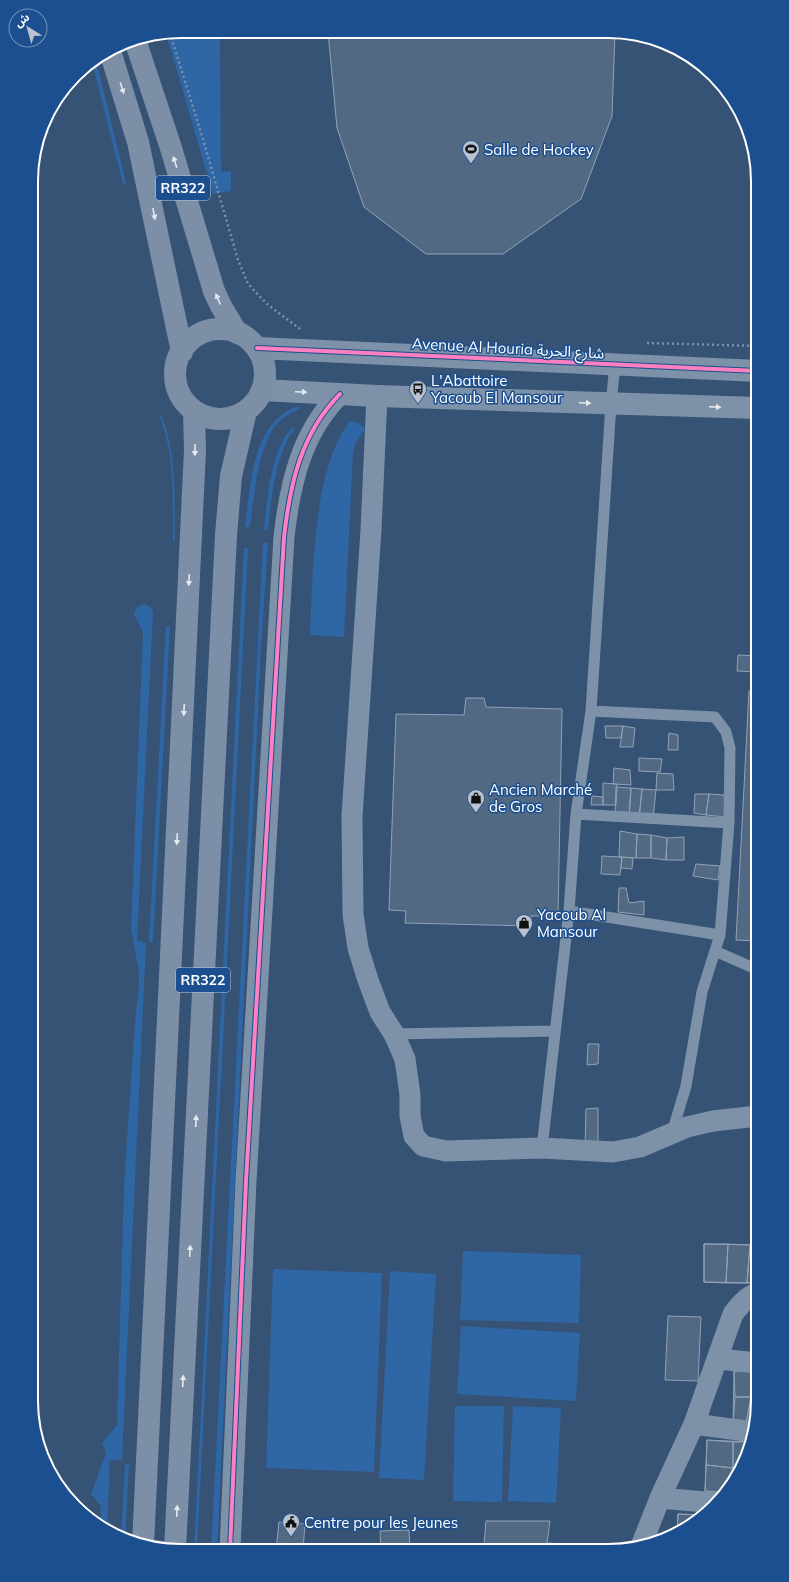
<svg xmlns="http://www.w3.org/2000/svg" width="789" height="1582" font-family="Mulish,'Noto Sans Arabic',sans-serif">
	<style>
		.green { fill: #2f66a5 }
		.building { fill: #526984; stroke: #92a2b6 }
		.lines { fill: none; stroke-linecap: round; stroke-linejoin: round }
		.path { stroke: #7d92a8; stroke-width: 2.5; stroke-dasharray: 2 3; stroke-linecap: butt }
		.service { stroke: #7d92a8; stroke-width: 11 }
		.minor { stroke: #7d92a8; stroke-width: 21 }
		.tertiary { stroke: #7d92a8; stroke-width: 22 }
		.primary { stroke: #7d8ea7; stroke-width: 22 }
		.cycleway-casing { stroke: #1b4f8f; stroke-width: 6 }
		.cycleway { stroke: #ff80c0; stroke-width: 4 }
		.oneway { fill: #e5e8ed }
		.oneway2 { fill: #e5e9ee }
		.labels { text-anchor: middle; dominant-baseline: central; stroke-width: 3; stroke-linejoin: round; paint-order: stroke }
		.shield { fill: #1b4f8f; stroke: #bbcadd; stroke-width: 1 }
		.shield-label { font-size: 14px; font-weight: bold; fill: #fff }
		.poi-label { font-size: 15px; fill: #fff; stroke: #1b4f8f; text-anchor: start }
		.street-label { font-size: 15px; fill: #fff; stroke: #1b4f8f }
		.rim { fill: none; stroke: #fff; stroke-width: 2 }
	</style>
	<rect width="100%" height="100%" fill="#365274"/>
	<path class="green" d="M181 31H220L221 172 231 171V191L213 194 167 37V34Z
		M96 60 126 183 123 184 92 62Z
		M298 406 299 409C290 413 282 418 276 425 257 450 254 497 250 527H245C251 485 251 423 298 406Z
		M161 415C178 454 174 499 175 540H173C172 500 176 454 159 416Z
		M350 421 359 423 365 429 355 444 353 454 344 637 310 635C313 575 312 470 350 421Z
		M293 427 295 429C276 450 271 502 268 530H264C267 501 271 447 293 427Z
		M263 543H268L261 647 217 1550H211Z
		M244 548H248L197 1550H194Z
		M145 604 150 607 153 612 137 941 146 943 122 1460H110L107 1529 100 1525 101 1506 91 1494 106 1453 102 1443 117 1425 124 1185 135 1021 139 988V972L131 929 143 632 134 614C136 608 139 605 145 604Z
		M166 626H170L153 942H149Z
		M463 1251 581 1255 579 1323 460 1320Z
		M273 1269 382 1273 374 1472 266 1468Z
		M390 1271 436 1274 424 1480 379 1478Z
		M461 1326 580 1333 576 1401 457 1394Z
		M455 1406H504L502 1502 453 1501Z
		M513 1406 561 1408 556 1503 508 1501Z
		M125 1464H129L125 1540 121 1538Z"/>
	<path class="building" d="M328 32 615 34 612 116 581 199 503 254H426L364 207 337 128Z
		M738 655 758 656V672L737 671Z
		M749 691H758V941L736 940Z
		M466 698H484L486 707 562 709 558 916H531V926L405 923 406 911 389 910 396 714 464 715Z
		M605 726H623L621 738H606Z
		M623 726 635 728 633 747H620Z
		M669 733 678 735V750H668Z
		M639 758 662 759 660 772 639 771Z
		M614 768 630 770 631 785 613 784Z
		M657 773 673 774 674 790H656Z
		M603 783 617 784 616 805H603Z
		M616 787 631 788 629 817 615 816Z
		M631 788 642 789 639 818 629 817Z
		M642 789 656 790 653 819 639 818Z
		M695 794H709L706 815 694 813Z
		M709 794 724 795 726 817 706 815Z
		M592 796 603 797V805H591Z
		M620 831 637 834 636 858 619 857Z
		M637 834 651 835V858H636Z
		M651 835 667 838 666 860 651 858Z
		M684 837V860H666L667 838Z
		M602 856 622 857 620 875 601 874Z
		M622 857 633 858 632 869 621 868Z
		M696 864 720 866 718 880 693 876Z
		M619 888H626L629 903 644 901V915L618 912Z
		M588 1044H599L598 1064 587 1065Z
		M598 1108V1151L585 1148 586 1109Z
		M704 1244 758 1245V1283L704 1282Z
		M704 1244H728L726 1283 704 1282Z
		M728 1244 750 1245 747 1283H726Z
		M750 1245H758V1283H747Z
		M668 1316 701 1317 698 1381 665 1380Z
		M734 1371 758 1372V1411L755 1424 733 1425Z
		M734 1371H751V1397H735Z
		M751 1371 758 1372V1397H751Z
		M735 1397H751L746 1424 733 1425Z
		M751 1397H758V1411L755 1424H746Z
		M707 1440 750 1442 747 1458 727 1493 705 1491Z
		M707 1440 733 1442V1468L706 1465Z
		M733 1442H750L747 1458 741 1468H733Z
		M706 1465 733 1468 732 1483 727 1493 705 1491Z
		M733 1468H741L732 1483Z
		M678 1514 703 1515 692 1526 677 1533Z
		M678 1514 703 1515 692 1526 677 1533Z
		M486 1521H550L547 1543 563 1544V1551H528V1548L484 1544Z
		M279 1522 305 1524 303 1550H276Z
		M409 1530 410 1550H381L380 1531Z"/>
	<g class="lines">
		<path class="path" d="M170 33 202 136 238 260 248 284 267 304 300 329
			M647 343 758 346"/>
		<path class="service" d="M591 711 715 717 726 732 730 748 729 823 720 935 702 992 686 1086 672 1133
			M576 814 729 823
			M569 911 720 935
			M715 951 758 970
			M394 1034 555 1031
			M542 1148 569 911 576 814 591 711 611 404 615 365"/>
		<path class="minor" d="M377 396 371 530 352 816 353 914 358 948 368 980 380 1012 394 1034 405 1059 410 1095V1116L414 1136 423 1146 446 1151 542 1148 613 1152 640 1147 687 1127 713 1121 758 1116
			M718 1359 758 1363
			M694 1424 753 1432
			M660 1498 716 1503
			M641 1546 660 1498 694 1424 733 1314C740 1305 747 1296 758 1293
			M230 1550 246 1181 284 537C290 484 301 433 340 394"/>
		<path class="tertiary" d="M257 348 758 371
			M262 390 377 396 758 408"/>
		<path class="primary" d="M135 40 170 145 214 291 221 306 237 333
			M110 51 138 142 182 352
			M175 374a45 45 0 1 1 90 0a45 45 0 1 1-90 0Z
			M143 1545 195 450 194 411
			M175 1550 226 535 231 476 246 411"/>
		<g class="cycleway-casing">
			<path id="cycleway" d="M257 348 758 371
				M230 1550 246 1181 284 537C290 484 301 433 340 394"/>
		</g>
		<use href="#cycleway" class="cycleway"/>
	</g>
	<defs><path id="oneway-solid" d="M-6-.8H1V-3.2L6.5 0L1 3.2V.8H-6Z"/></defs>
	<g class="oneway">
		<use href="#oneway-solid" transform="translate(122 88) rotate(72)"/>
		<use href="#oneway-solid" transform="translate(175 162) rotate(-107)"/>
		<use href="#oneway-solid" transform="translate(154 214) rotate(79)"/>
		<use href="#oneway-solid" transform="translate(218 299) rotate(-113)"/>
		<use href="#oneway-solid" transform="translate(195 450) rotate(91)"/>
		<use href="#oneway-solid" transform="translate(189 580) rotate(93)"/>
		<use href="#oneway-solid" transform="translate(184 710) rotate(93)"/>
		<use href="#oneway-solid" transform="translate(177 839) rotate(93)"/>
		<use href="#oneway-solid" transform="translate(196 1121) rotate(-87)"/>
		<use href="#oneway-solid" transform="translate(190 1251) rotate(-87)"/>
		<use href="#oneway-solid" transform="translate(183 1381) rotate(-87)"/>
		<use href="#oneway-solid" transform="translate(177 1511) rotate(-87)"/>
	</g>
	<g class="oneway2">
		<use href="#oneway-solid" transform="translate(301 392) rotate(3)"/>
		<use href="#oneway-solid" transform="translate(585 403) rotate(2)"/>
		<use href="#oneway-solid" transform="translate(715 407) rotate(2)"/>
	</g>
	<defs>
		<g id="stadium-pin" transform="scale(0.9)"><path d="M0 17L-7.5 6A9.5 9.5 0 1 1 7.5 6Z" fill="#b9c2ce" stroke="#1b4f8f"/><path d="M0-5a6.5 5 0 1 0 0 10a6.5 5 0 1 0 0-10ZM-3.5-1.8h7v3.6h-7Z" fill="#111"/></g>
		<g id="bus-pin" transform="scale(0.9)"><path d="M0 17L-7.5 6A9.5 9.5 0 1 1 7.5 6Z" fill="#b9c2ce" stroke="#1b4f8f"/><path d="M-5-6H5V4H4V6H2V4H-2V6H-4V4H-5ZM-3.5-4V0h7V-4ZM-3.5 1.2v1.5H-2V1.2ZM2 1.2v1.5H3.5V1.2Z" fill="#111"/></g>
		<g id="shop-pin" transform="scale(0.9)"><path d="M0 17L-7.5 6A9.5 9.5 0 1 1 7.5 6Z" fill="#b9c2ce" stroke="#1b4f8f"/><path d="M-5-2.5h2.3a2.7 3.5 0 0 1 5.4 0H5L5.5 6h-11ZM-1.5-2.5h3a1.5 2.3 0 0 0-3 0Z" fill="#111"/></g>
		<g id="civic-pin" transform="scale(0.9)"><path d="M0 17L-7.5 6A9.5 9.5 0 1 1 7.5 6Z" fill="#b9c2ce" stroke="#1b4f8f"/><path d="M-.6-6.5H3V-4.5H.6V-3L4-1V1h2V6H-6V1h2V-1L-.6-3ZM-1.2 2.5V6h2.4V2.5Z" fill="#111"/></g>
	</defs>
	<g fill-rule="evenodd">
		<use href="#stadium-pin" x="471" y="149"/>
		<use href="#bus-pin" x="418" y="389"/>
		<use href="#shop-pin" x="476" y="798"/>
		<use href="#shop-pin" x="524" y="923"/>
		<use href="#civic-pin" x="291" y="1522"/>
	</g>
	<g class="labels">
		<g class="shield">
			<rect x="156" y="176" width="54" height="24" rx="3"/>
			<rect x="176" y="968" width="54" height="24" rx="3"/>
		</g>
		<g class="shield-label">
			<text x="183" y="188">RR322</text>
			<text x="203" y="980">RR322</text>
		</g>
		<g class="poi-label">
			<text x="484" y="149">Salle de Hockey</text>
			<text x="431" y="380">L'Abattoire<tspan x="431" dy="17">Yacoub El Mansour</tspan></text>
			<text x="489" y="789">Ancien Marché<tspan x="489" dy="17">de Gros</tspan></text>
			<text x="537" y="914">Yacoub Al<tspan x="537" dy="17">Mansour</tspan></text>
			<text x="304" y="1522">Centre pour les Jeunes</text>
		</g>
		<g class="street-label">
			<text transform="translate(508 348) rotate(3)">Avenue Al Houria شارع الحرية</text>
		</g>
	</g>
	<path d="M0 0H789V1582H0ZM181 38H608A143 143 0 0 1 751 181V1401A143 143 0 0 1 608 1544H181A143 143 0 0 1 38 1401V181A143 143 0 0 1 181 38Z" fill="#1b4f8f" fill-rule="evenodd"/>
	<path class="rim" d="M181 38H608A143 143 0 0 1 751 181V1401A143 143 0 0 1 608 1544H181A143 143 0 0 1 38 1401V181A143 143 0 0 1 181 38Z"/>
	<g transform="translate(28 28) rotate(323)"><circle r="19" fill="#1b4f8f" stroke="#7695bc"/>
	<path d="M0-3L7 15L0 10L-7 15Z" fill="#b9c2ce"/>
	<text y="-6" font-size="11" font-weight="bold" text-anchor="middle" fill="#ffffff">ش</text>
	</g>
</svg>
